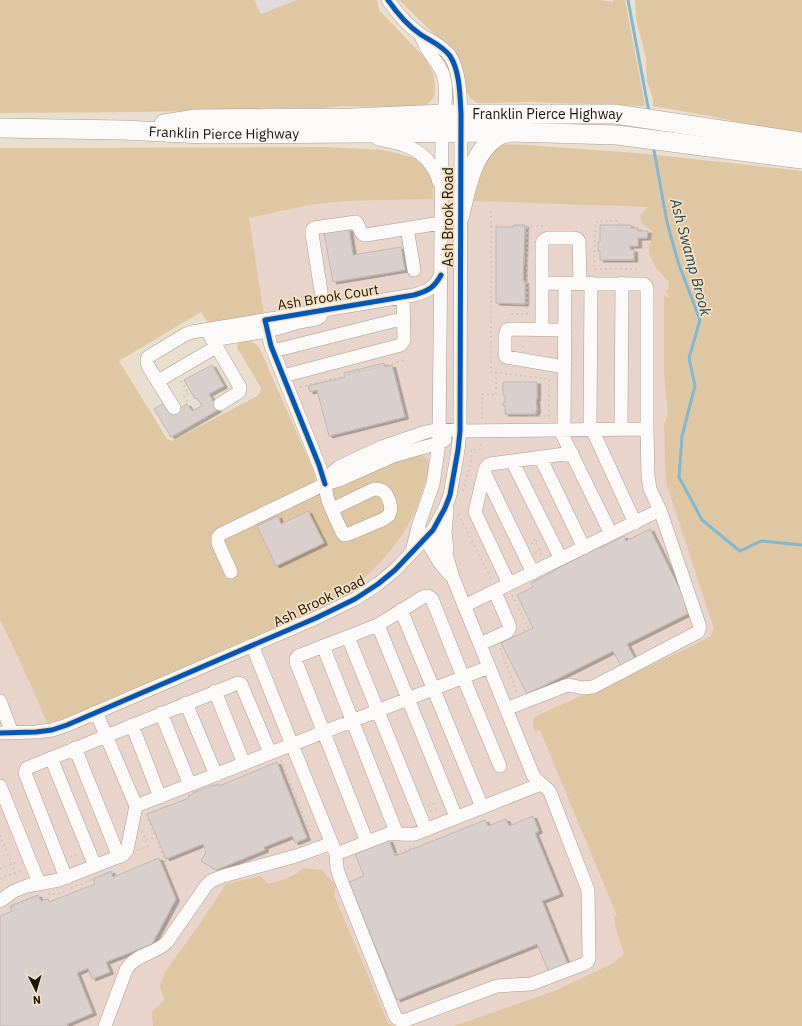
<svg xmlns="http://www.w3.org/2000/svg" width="802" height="1026" font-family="'IBM Plex Sans',sans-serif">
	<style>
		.commercial { fill: #e8d4cb }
		.industrial { fill: #e2dade }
		.green { fill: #e0c7a3 }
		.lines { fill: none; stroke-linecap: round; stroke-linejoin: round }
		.stream { stroke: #81b8cf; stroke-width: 3 }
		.building { fill: #d9cfcd; stroke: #bfb6b4; filter: url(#shadow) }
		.minor-casing { stroke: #a89f93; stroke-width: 14 }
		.highway-casing { stroke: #a89f93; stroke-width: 20 }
		.path { stroke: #c9c5bf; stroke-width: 1.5; stroke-dasharray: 2 3; stroke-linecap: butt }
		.minor { stroke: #fcfaf8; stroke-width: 13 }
		.highway { stroke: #fcfaf8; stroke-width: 19 }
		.cycleway-casing { stroke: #f6e0c2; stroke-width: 8 }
		.cycleway { stroke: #0057b8; stroke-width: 5 }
		.labels { text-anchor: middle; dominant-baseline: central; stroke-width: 3.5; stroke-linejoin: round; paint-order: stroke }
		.street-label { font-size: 14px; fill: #1b1409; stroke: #f6e0c2 }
		.water-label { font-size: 15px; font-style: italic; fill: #214657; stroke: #f6e0c2 }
	</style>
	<defs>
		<filter id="shadow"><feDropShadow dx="3.5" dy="2" stdDeviation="0" flood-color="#0004"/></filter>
	</defs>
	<rect width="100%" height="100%" fill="#eadece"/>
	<path class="commercial" d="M433 199 665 208 724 635 638 966 502 1026H0V612L47 723 63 719 310 613 335 599 352 589 370 572 385 558 325 484 265 320 248 218 309 205 346 201Z"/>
	<path class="industrial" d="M254 0H297L261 14Z"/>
	<path class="green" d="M0 0H254L261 14 297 0H377L379 10 425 58 433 73 435 88 434 97 426 105 390 107 343 106 324 108H267L246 110 135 112 0 113Z
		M399 0H600L613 2V0H625L645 105 642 106 531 102 477 103 469 97 450 48 429 29Z
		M635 0H802V135L789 133 710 116 653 106V99L647 81 646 59 636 18Z
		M497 144 527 145 648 154 802 171V1026H454L557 990 613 963 624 954 616 929 614 916H617L540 730 535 732 533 726 534 717 567 702 624 678 692 646 711 636 714 629 666 482 664 424 668 416 664 372V295L669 298 666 291 669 288 668 281 656 268 650 256 649 248 652 236V230C644 228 641 223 640 215L648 207 472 201 476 176Z
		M326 147 384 150 415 158 421 162 433 180V199L346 201 309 205 249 218 264 315 210 326 201 312 119 361 167 439 172 441 259 395 261 388 238 349 237 344C245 338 252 340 259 347L315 474V479L325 484 360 475 417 453C434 459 430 470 425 483 422 491 420 499 417 507 406 533 386 559 364 578 359 582 355 586 350 590 337 598 323 605 310 613L63 719 47 723 34 692 0 619V148H82Z
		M303 868 323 870 326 875 336 885 334 895 388 1023 393 1026H153L152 1012 164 1000 160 986 165 972 201 922 226 884 261 876 268 884C281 881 293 877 303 868Z"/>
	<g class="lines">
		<path class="stream" d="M628 0 649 112
			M653 145 667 222 678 262 700 320 689 358 695 386 682 436 679 477 702 520 740 551 761 541 802 545"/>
	</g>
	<path class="building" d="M514 225H525L523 281H525V304L496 303V227H514Z
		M600 225H631V228H638V231H648L647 238H638V246H630V250H634V260H600V251H598V242H600Z
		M349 229 353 255 401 247 405 270 333 282 324 233Z
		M384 363 385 367 392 365 405 417 329 436 317 390 310 392 308 386 345 377 344 373Z
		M212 365 224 386 209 394 218 410 171 437 154 409 164 403 171 414 187 404 192 411 202 406 197 398 195 399 184 380Z
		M503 382H537V399H536L537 411H536V414H505V406H503V403H505V395H503Z
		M308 511 324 543 276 566 257 526 278 516 281 524Z
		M650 529 691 612 627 644 635 659 621 666 613 651 527 694 501 643 533 628 517 595 533 587 531 583 554 571V570L600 547V548L624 536 626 541Z
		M277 762 307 838 295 843 292 836 264 847 265 850 216 870 201 861 206 852 203 844 166 859 147 814 189 798 188 796 193 794V793L213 785V786L218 784 219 786Z
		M533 816 539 831 535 833 560 894 542 901 568 965 549 973 537 944 397 1000 349 882 364 876 355 854 389 840 395 856 485 820 488 826 506 819 509 826Z
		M159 858 176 899 152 944 106 962 110 972 92 979 88 968 77 973 93 1013 67 1024 68 1026H0V916L12 911 10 906 38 895 41 901 45 899V900L48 899 49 902 95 884 93 879 111 871 113 877Z"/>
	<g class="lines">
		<g class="minor-casing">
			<path id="minor" d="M378 139C397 142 420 147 431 165 435 170 437 176 439 182
				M407 228 414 270
				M265 320 271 346 319 465C321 471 324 478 325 484 326 489 326 494 328 500 332 511 337 521 342 532L344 535 349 534 384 519C385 519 388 515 389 515 393 508 389 496 383 491 380 489 377 489 374 489L332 509
				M542 329V244C543 240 544 239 548 238H574L577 239 579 241 580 283
				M209 334 240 387 239 392 220 404
				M212 340 267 331 279 328 299 322 316 319 320 317 322 313 321 291 312 234V230L314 228 356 222C361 226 358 235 366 235L441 223
				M273 351 393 321 403 320
				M565 367 506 357 505 355V336L507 330 510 329 565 330
				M283 376 401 345 404 340 403 297
				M158 381 216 347
				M174 408 148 366 147 360 148 357 186 334 192 332 414 295C428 291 434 288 441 275
				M590 429 591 283
				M592 429 635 523
				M621 429 622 283
				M560 430 611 534
				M564 430 565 283
				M540 457 584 548
				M512 461 561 559
				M484 472 533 573
				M325 484 334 471 339 467 382 447 426 432 440 429 460 431 647 429
				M447 510 445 532 447 550
				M421 532 440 563 450 575
				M412 552 418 527 433 484 439 443 442 132C443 113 449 93 443 74 439 64 430 55 425 45 423 41 422 38 420 34
				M231 572 218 543V537L221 534 325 484 339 480 393 456 439 443 445 440
				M509 584 475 512 485 469 488 465 490 464 572 453
				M464 606 660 510
				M401 610 482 807
				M378 625 456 817
				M348 637 426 830
				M480 644 507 632 509 630 510 627 495 592
				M252 645 336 854 337 868 339 875 395 1016C398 1020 400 1021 406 1020L497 986 531 984 584 964 588 961 589 958 588 890 586 885 550 792C545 785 537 783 533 775L453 578 447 557 433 530
				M323 646 397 834
				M215 691 244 764
				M0 701 12 733
				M186 703 216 775
				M506 709 565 686 569 685 583 688 593 687 698 632 700 627 660 510 650 489 648 476 647 429V289L646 286 644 284 542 283
				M161 713 190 785
				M132 725 160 797
				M0 733 36 732 52 730 67 725 316 618 355 599 378 584 395 570 433 530 445 508 450 495 458 450 460 431 461 114C460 96 460 71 450 56 442 45 430 41 420 34 407 25 397 13 388 0
				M75 748 119 857
				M51 758 95 866
				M0 786 39 883
				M136 806 489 667
				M367 842 296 662V659L298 656 378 625 423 597C428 595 429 596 432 599L463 677 500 766
				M336 854 388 834C396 833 405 835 415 834L541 784
				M66 878 25 773 27 768 238 683 241 684 242 686 270 753
				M0 901 14 891 27 886 59 880 120 856 123 855 127 850 136 806 96 712
				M105 1026 126 970C136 953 154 955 167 942L206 886 211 881 223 876 296 856 332 843"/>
		</g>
		<g class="highway-casing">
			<g id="highway">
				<path id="s1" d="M164 124 196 119 352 118 444 114H615L802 142"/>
				<path id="s2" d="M0 128 123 130 205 134 510 132 617 135 802 159"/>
				<path d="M460 215C466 189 472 151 498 136 501 134 506 133 510 132"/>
			</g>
		</g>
		<path class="path" d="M491 211V372L549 379V416H528V414
			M620 225 619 222 617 221H598L595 223 594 269H638
			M491 226H545
			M511 314H531
			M527 314V226
			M523 347V342
			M181 381 188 393
			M300 387 407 360
			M185 405 188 403 184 396 191 392
			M482 419V394L496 395V373
			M463 491 472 458 471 450 481 449V442
			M458 514 492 580
			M534 539 542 556
			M531 544 540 539
			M535 553 544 548
			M512 595 528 628 521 632
			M500 648 517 693
			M281 760 310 831
			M428 806 437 802
			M430 811 440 808
			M146 814 167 866
			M0 835 17 878
			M146 840 155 837
			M138 850 148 846 142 831
			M395 854 415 846
			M70 857 77 854
			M0 869 17 862
			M0 879 21 870
			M71 888 114 871
			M48 894H58L68 890
			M12 907 38 896"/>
		<use href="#minor" class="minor"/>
		<use href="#highway" class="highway"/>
		<g class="cycleway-casing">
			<path id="cycleway" d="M325 484 319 465 271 346 265 320 414 295C428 291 434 288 441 275
				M0 733 36 732 52 730 67 725 316 618 355 599 378 584 395 570 433 530 445 508 450 495 458 450 460 431 461 114C460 96 460 71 450 56 442 45 430 41 420 34 407 25 397 13 388 0"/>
		</g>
		<use href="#cycleway" class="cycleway"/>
	</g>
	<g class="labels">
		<g class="street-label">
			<text stroke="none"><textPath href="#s1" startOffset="384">Franklin Pierce Highway</textPath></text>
			<text stroke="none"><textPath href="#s2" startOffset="224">Franklin Pierce Highway</textPath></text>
			<text transform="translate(448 217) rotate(-90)">Ash Brook Road</text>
			<text transform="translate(328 297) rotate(-9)">Ash Brook Court</text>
			<text transform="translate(319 601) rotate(-26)">Ash Brook Road</text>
		</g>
		<g class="water-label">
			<text transform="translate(691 257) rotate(75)">Ash Swamp Brook</text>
		</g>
	</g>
	<g transform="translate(36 990) rotate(175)" stroke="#f6e0c2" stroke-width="3" paint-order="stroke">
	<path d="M0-3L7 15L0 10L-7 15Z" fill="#1b1409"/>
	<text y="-6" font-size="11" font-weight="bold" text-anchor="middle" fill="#1b1409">N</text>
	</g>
</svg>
